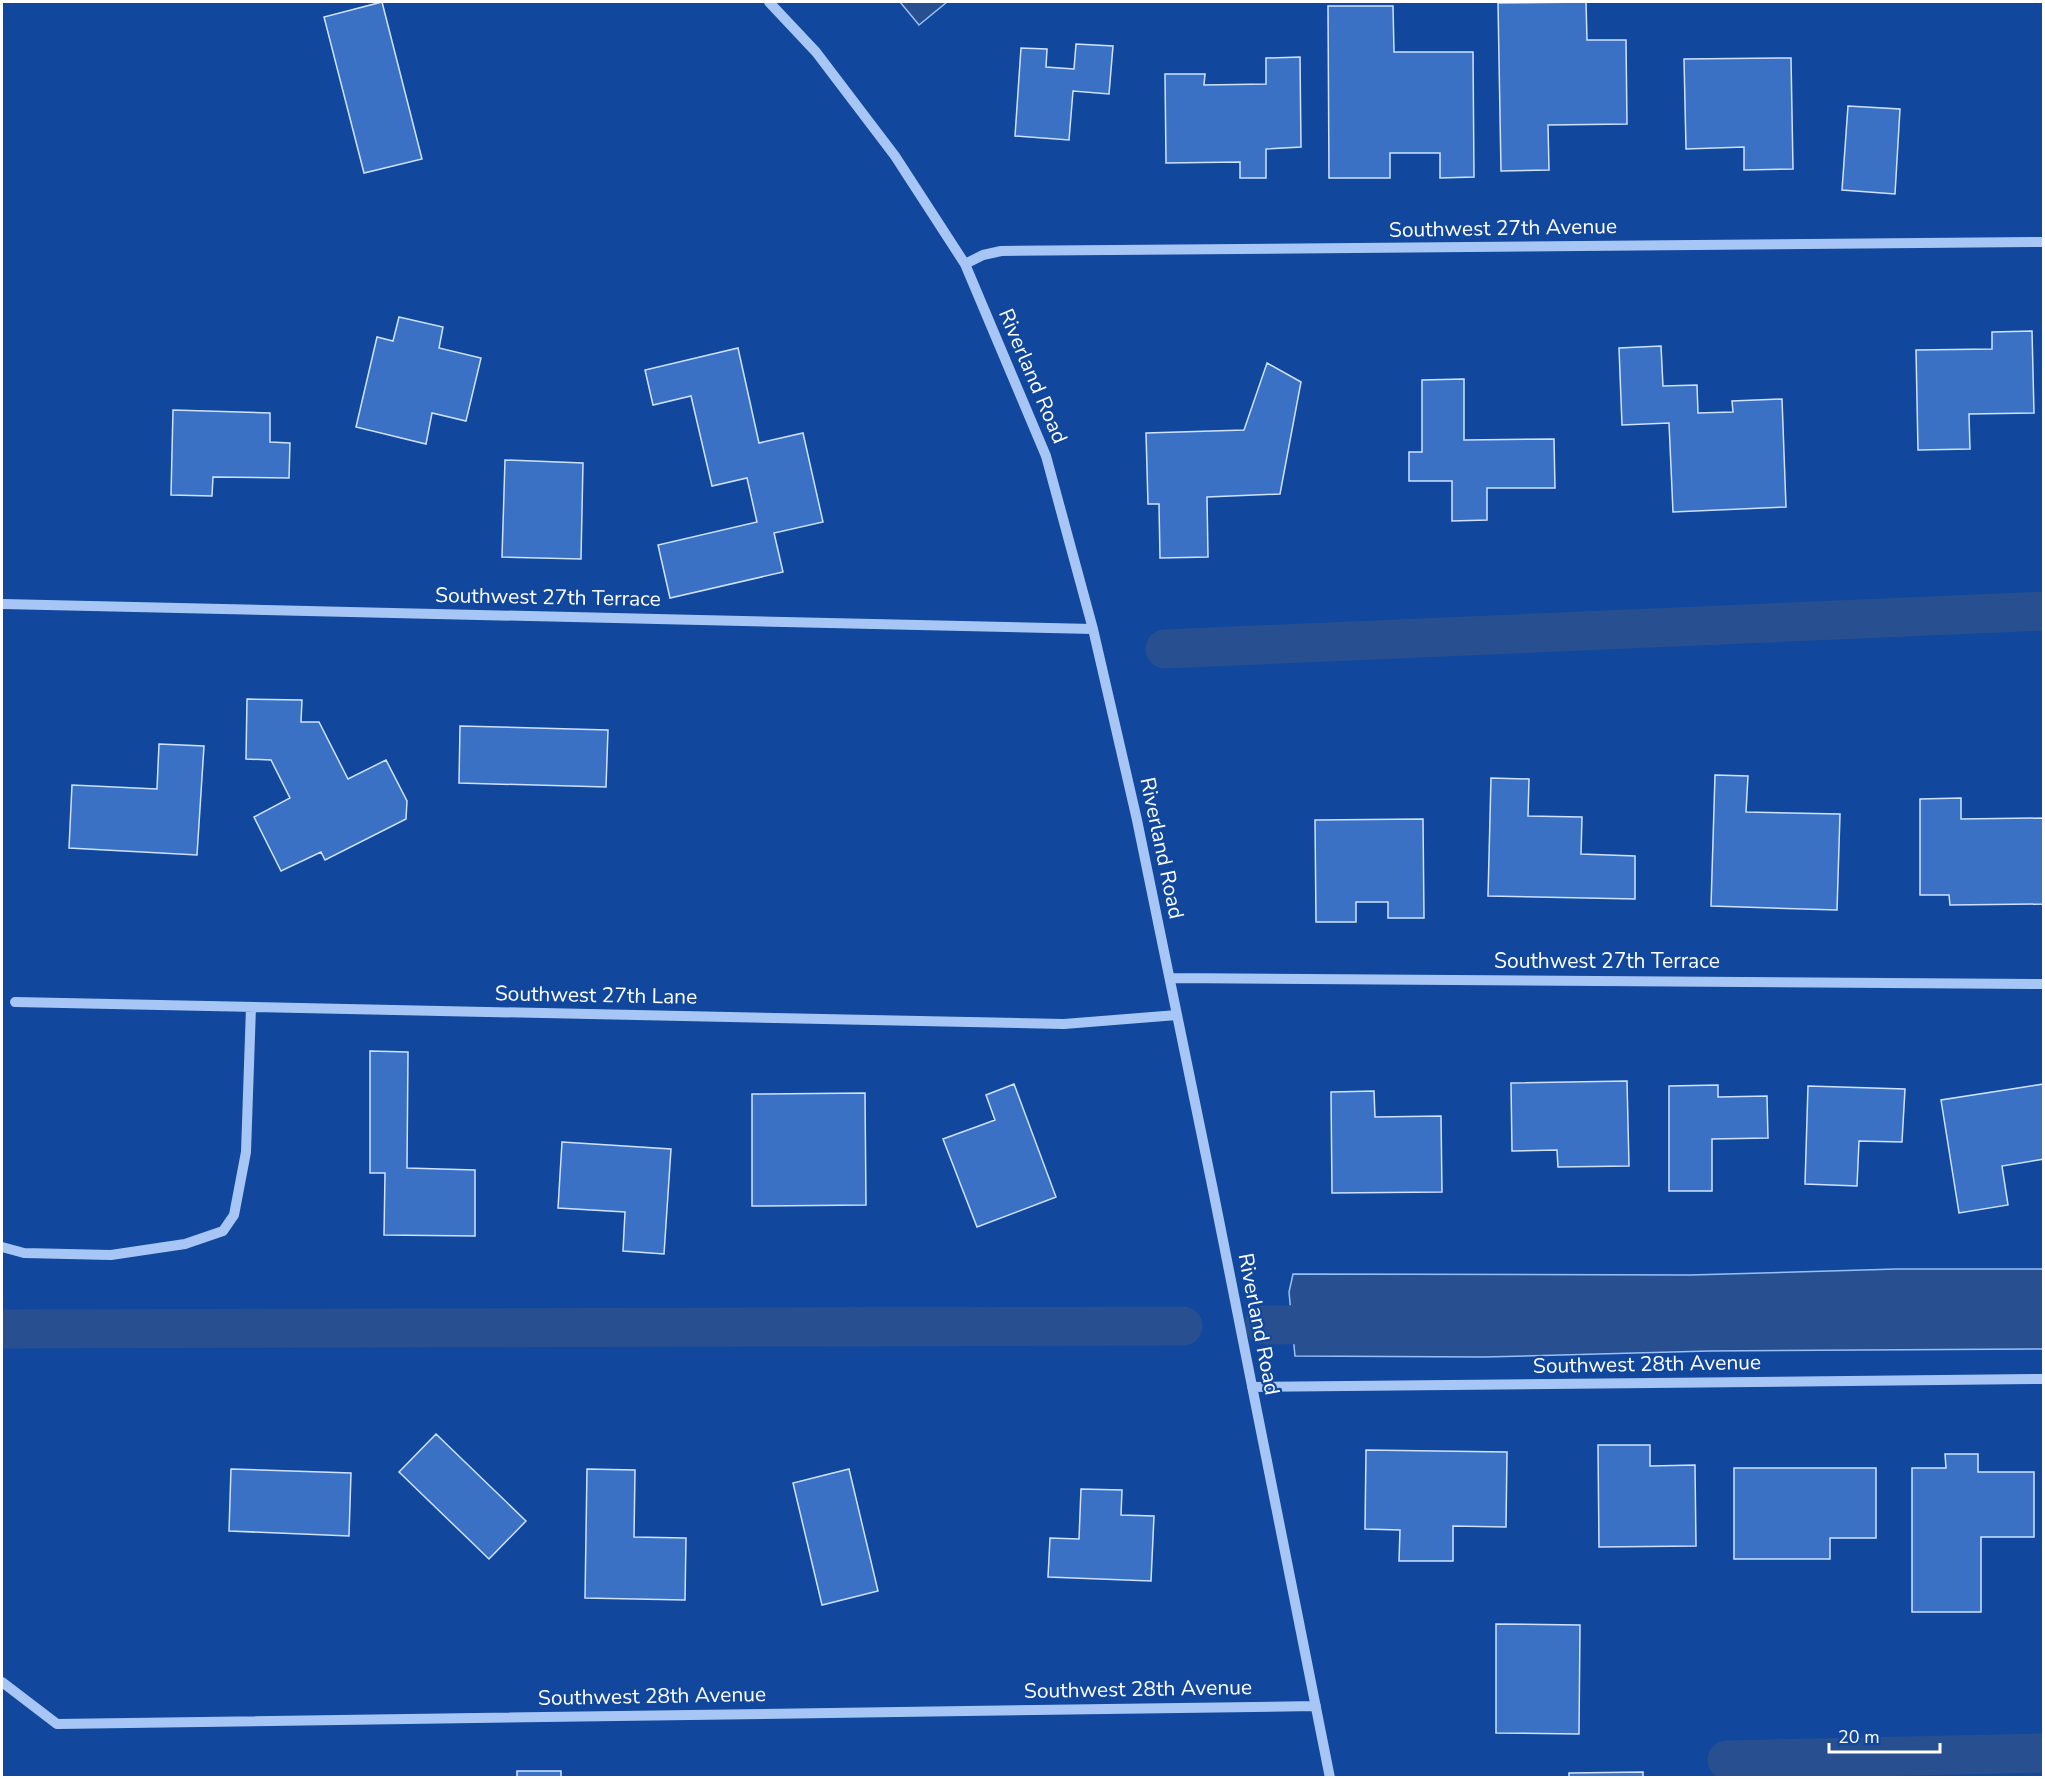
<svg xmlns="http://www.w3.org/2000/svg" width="2045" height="1779" font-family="'Nunito Sans',sans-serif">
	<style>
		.water { fill: #285090; stroke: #98c0f8; stroke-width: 1.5 }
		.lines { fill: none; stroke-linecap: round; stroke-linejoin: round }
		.canal { stroke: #285090; stroke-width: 39 }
		.building { fill: #3a71c4; stroke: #cfe2fe; stroke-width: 1.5 }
		.minor { stroke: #a7c6f5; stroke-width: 10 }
		.labels { text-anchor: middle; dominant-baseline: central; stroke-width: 4.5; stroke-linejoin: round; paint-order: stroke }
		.street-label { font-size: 21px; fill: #fff; stroke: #11479d }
	</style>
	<rect width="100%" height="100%" fill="#11479d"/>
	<path class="water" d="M900 2H947L919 25Z
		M1897 1269H2043V1349L1709 1351 1484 1357 1295 1356 1289 1292 1293 1274 1690 1275Z"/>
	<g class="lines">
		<path class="canal" d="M1165 649 2044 611
			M1264 1325 1346 1324
			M2 1329 1183 1326
			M1727 1760 2044 1753"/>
	</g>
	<path class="building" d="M382 2 422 159 364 173 324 17Z
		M1586 2 1587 40H1626L1627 124 1548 125 1549 170 1501 171 1498 3Z
		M1328 6H1393L1394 52H1473L1474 177 1440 178V153H1390V178H1329Z
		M1076 44 1113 46 1109 94 1073 91 1069 140 1015 136 1021 48 1047 49 1046 67 1074 69Z
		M1300 57 1301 147 1266 149V178H1240V162L1166 163 1165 74H1205L1204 85 1266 84V58Z
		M1791 58 1793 169 1744 170V147L1686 149 1684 59Z
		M1848 106 1900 109 1895 194 1842 190Z
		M399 317 443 327 439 348 481 358 466 421 432 413 426 444 356 427 377 337 393 341Z
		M2032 331 2034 413 1969 414 1970 449 1918 450 1916 350 1992 349V332Z
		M1661 346 1663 386 1697 385 1698 413 1733 412 1732 401 1782 399 1786 507 1673 512 1669 423 1622 425 1619 348Z
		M738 348 759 443 803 433 823 522 774 533 783 572 670 598 658 545 757 522 747 478 712 486 691 396 653 405 645 370Z
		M1267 363 1301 382 1280 494 1207 497 1208 557 1160 558 1159 504H1148L1146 433 1244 430Z
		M1464 379V440L1554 439 1555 488H1487V520L1452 521V481H1409V452H1422V380Z
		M173 410 270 413V442L290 443 289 478 213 477 212 496 171 495Z
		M505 460 583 463 581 559 502 557Z
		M247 699 302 700 301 722H319L348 779 386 760 407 801 406 819 325 860 321 852 281 871 254 817 290 798 271 760 246 759Z
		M460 726 608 730 606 787 459 783Z
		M159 744 204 746 197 855 69 848 72 785 157 789Z
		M1715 775 1748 776 1746 812 1840 814 1837 910 1711 906Z
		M1491 778 1529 779 1528 816 1582 817 1581 854 1635 856V899L1488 896Z
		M1961 798V819L2044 818V904L1950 905 1949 895H1920V799Z
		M1423 819 1424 918H1388V902H1356V922H1316L1315 820Z
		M370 1051 408 1052 407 1168 475 1170V1236L384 1235 385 1173H370Z
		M1627 1081 1629 1166 1558 1167 1557 1150 1512 1151 1511 1083Z
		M1014 1084 1056 1197 977 1227 943 1139 995 1120 986 1095Z
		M2044 1084V1159L2002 1166 2008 1205 1959 1213 1941 1100Z
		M1718 1085V1097L1767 1096 1768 1138 1712 1139V1191H1669V1086Z
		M1808 1086 1905 1089 1902 1142 1859 1141 1857 1186 1805 1184Z
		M1374 1091 1375 1117 1441 1116 1442 1192 1332 1193 1331 1092Z
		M865 1093 866 1205 752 1206V1094Z
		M562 1142 671 1149 664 1254 623 1251 625 1212 558 1208Z
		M436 1434 526 1521 489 1559 399 1472Z
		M1598 1445H1650V1466L1695 1465 1696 1546 1599 1547Z
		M1366 1450 1507 1452 1506 1527 1453 1526V1561H1399L1400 1530 1365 1529Z
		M1945 1454H1978V1472H2034V1537H1981V1612H1912V1468H1946Z
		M1734 1468H1876V1538H1830V1559H1734Z
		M231 1469 351 1473 349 1536 229 1531Z
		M587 1469 635 1470 634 1537 686 1538 685 1600 585 1598Z
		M849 1469 878 1591 822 1605 793 1483Z
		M1081 1489 1122 1490 1121 1515 1154 1516 1151 1581 1048 1577 1050 1538 1079 1539Z
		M1496 1624 1580 1625 1579 1734 1496 1733Z
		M517 1771H561V1778H517Z
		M1643 1772V1778H1569V1773Z"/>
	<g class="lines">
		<path class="minor" d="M769 2 816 52 895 156 965 264 1046 456 1093 629 1137 820 1213 1190 1330 1778
			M965 264 983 255 1001 251 2044 242
			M2 604 1093 629
			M1170 978 2044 984
			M15 1002 1064 1024 1177 1015
			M2 1247 24 1253 111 1255 185 1244 223 1231 234 1215 246 1152 251 1007
			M1252 1387 2044 1379
			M2 1682 57 1724 1316 1706"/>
	</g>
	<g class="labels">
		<g class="street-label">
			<text transform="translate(1503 228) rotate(-1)">Southwest 27th Avenue</text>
			<text transform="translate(1033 376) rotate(67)">Riverland Road</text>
			<text transform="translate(548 597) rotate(1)">Southwest 27th Terrace</text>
			<text transform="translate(1162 848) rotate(78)">Riverland Road</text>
			<text x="1607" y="961">Southwest 27th Terrace</text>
			<text transform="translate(596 995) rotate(1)">Southwest 27th Lane</text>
			<text transform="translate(1259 1324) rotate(79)">Riverland Road</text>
			<text transform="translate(1647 1364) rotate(-1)">Southwest 28th Avenue</text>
			<text transform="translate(1138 1689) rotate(-1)">Southwest 28th Avenue</text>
			<text transform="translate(652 1696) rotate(-1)">Southwest 28th Avenue</text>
		</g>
	</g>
	<rect width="2045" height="1779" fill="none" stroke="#ffffff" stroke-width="6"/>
	<path d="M1829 1743v9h111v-9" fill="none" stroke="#ffffff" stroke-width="3"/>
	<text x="1838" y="1743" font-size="18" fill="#ffffff" stroke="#11479d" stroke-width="4.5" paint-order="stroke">20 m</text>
</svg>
